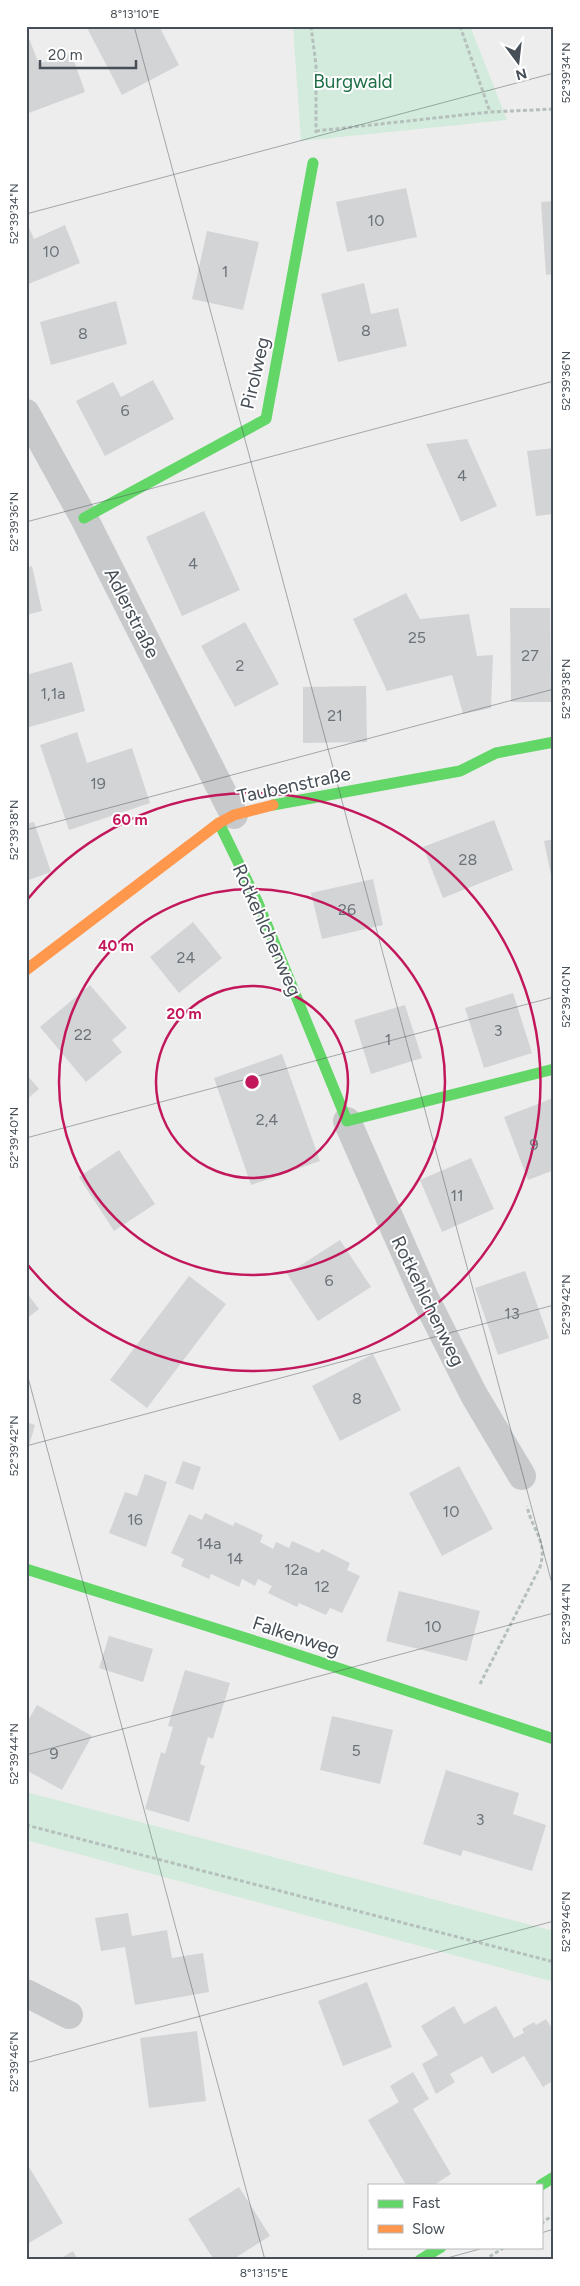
<svg xmlns="http://www.w3.org/2000/svg" width="580" height="2286" font-family="Figtree,sans-serif">
	<style>
		.green { fill: #d3ebdc }
		.building { fill: #d3d4d6 }
		.lines { fill: none; stroke-linecap: round; stroke-linejoin: round }
		.path { stroke: #b5c0bd; stroke-width: 3; stroke-dasharray: 4 2.5; stroke-linecap: butt }
		.street { stroke: #c7c9cb; stroke-width: 28 }
		.fast { stroke: #63d668; stroke-width: 11 }
		.slow { stroke: #ff974d; stroke-width: 11 }
		.ticks { fill: none; stroke: #464f57; stroke-width: 1; stroke-opacity: 0.45 }
		.ring { fill: none; stroke: #c2185b; stroke-width: 2.5 }
		.labels { text-anchor: middle; dominant-baseline: central; stroke-width: 4; stroke-linejoin: round; paint-order: stroke }
		.number-label { font-size: 16px; fill: #6b7278 }
		.park-label { font-size: 19px; fill: #1f7047; stroke: #fff }
		.street-label { font-size: 19px; fill: #464f57; stroke: #fff }
		.centre { fill: #c2185b; stroke: #fff; stroke-width: 2.5 }
		.ring-label { font-size: 15px; text-anchor: middle; font-weight: bold; fill: #c2185b; stroke: #fff; stroke-width: 4; stroke-linejoin: round; paint-order: stroke }
		.neatline { fill: none; stroke: #464f57; stroke-width: 2 }
		.ticks-label { font-size: 12px; text-anchor: middle; fill: #464f57 }
	</style>
	<rect width="100%" height="100%" fill="#ededed"/>
	<path class="green" d="M293 26H470L507 120 301 141Z
		M26 1792 554 1931V1982L26 1840Z"/>
	<path class="building" d="M86 26H159L179 65 122 95Z
		M26 31 39 64 71 52 85 92 26 114Z
		M406 188 417 237 347 252 336 202Z
		M554 201V274L546 275 541 202Z
		M26 221 34 239 65 225 80 263 26 285Z
		M207 231 259 242 243 310 192 299Z
		M364 283 371 314 398 308 407 346 338 362 321 294Z
		M116 301 127 344 51 365 40 322Z
		M153 380 174 419 105 456 76 401 113 382 121 397Z
		M467 439 497 506 461 522 426 444Z
		M554 448V514L536 516 527 451Z
		M204 511 240 590 182 616 146 537Z
		M32 566 42 611 26 615V568Z
		M406 593 420 619 469 614 477 656 493 655 491 708 463 714 452 675 387 691 353 619Z
		M510 608H550L551 702H511Z
		M245 622 279 684 235 707 201 646Z
		M72 662 85 711 26 728V675Z
		M366 686 367 742 303 743V687Z
		M77 732 87 763 132 748 150 803 69 830 40 745Z
		M494 820 513 870 443 898 423 847Z
		M34 822 51 872 26 881V824Z
		M554 839V885H553L544 841Z
		M373 879 383 925 322 939 311 893Z
		M193 922 222 958 179 993 150 957Z
		M90 985 127 1028 112 1040 122 1052 86 1082 40 1027Z
		M513 993 532 1053 484 1068 465 1008Z
		M405 1005 422 1058 371 1074 354 1020Z
		M282 1054 320 1161 251 1185 214 1078Z
		M26 1074 39 1089 26 1100Z
		M553 1098 554 1170 528 1180 504 1117Z
		M119 1150 155 1204 114 1231 79 1177Z
		M471 1158 494 1209 442 1232 420 1180Z
		M340 1240 371 1287 318 1321 287 1274Z
		M525 1271 549 1338 498 1355 475 1288Z
		M189 1276 226 1304 147 1408 110 1380Z
		M26 1292 39 1309 26 1319Z
		M373 1354 401 1410 340 1441 312 1386Z
		M26 1422 35 1425 27 1453H26Z
		M183 1461 201 1467 193 1490 175 1483Z
		M459 1466 493 1529 442 1556 409 1493Z
		M145 1474 167 1482 146 1547 109 1533 125 1492 137 1496Z
		M205 1513 233 1526 235 1522 263 1535 260 1542 273 1549 276 1542 289 1548 292 1541 319 1553 322 1549 350 1563 347 1570 360 1576 342 1613 330 1608 326 1615 299 1603 297 1607 268 1593 272 1586 258 1579 255 1586 242 1579 239 1587 211 1574 209 1579 181 1566 184 1559 171 1553 189 1514 202 1520Z
		M399 1591 480 1611 467 1661 386 1641Z
		M109 1636 153 1649 143 1682 99 1668Z
		M185 1670 230 1683 213 1739 208 1737 200 1764 205 1766 189 1822 145 1809 161 1752 165 1754 173 1727 168 1726Z
		M37 1705 92 1736 62 1790 26 1770V1724Z
		M332 1716 393 1730 380 1784 320 1770Z
		M446 1770 519 1793 513 1814 546 1825 532 1871 463 1850 461 1856 423 1844Z
		M128 1913 132 1936 167 1930 172 1958 203 1953 209 1992 135 2005 125 1947 101 1951 95 1918Z
		M367 1982 392 2047 343 2066 318 2001Z
		M454 2006 464 2024 496 2006 514 2038 524 2033 522 2029 534 2022 536 2025 546 2019 554 2032V2080L543 2087 524 2056 492 2074 482 2056 450 2074 455 2082 436 2094 422 2064 438 2055 421 2026Z
		M197 2031 206 2101 149 2108 140 2038Z
		M413 2072 429 2099 413 2109 451 2174 434 2185H406L368 2120 399 2102 390 2086Z
		M26 2162 63 2223 27 2244 26 2242Z
		M239 2187 270 2236 232 2260H214L188 2219Z
		M73 2251 78 2260H58Z"/>
	<g class="lines">
		<path class="path" d="M311 26 316 65V133
			M460 26 490 112
			M316 131 490 112 554 109
			M480 1684 540 1567C548 1541 532 1530 527 1506
			M26 1825 554 1962
			M541 2224 554 2214
			M484 2260 505 2247"/>
		<path class="street" d="M26 413 84 518 234 815
			M347 1121 424 1296 474 1395 522 1476
			M26 1993 69 2015"/>
		<path class="fast" d="M84 518 266 419 313 163
			M273 805 460 771 496 753 554 742
			M219 823 258 903 347 1121 554 1069
			M26 1569 274 1647 554 1739
			M541 2185 554 2177
			M420 2260 441 2247"/>
		<path class="slow" d="M26 970 219 823 234 815 273 805"/>
	</g>
	<path class="ticks" d="M134 26 554 1591M26 214 554 73M26 522 554 381M26 830 554 689M26 1138 554 997M26 1370 265 2260M26 1446 554 1305M26 1755 554 1613M26 2063 554 1921M541 2233 554 2229M440 2260 487 2247"/>
	<g class="ring">
		<circle cx="252" cy="1082" r="96"/>
		<circle cx="252" cy="1082" r="193"/>
		<path d="M27 900A289 289 0 1 1 27 1264"/>
	</g>
	<g class="labels">
		<g class="number-label">
			<text x="376" y="220">10</text>
			<text x="51" y="251">10</text>
			<text x="225" y="271">1</text>
			<text x="366" y="330">8</text>
			<text x="83" y="333">8</text>
			<text x="125" y="410">6</text>
			<text x="462" y="475">4</text>
			<text x="193" y="563">4</text>
			<text x="417" y="637">25</text>
			<text x="530" y="655">27</text>
			<text x="240" y="665">2</text>
			<text x="53" y="693">1,1a</text>
			<text x="335" y="715">21</text>
			<text x="98" y="783">19</text>
			<text x="468" y="859">28</text>
			<text x="347" y="909">26</text>
			<text x="186" y="957">24</text>
			<text x="498" y="1030">3</text>
			<text x="83" y="1034">22</text>
			<text x="388" y="1039">1</text>
			<text x="267" y="1119">2,4</text>
			<text x="534" y="1144">9</text>
			<text x="457" y="1195">11</text>
			<text x="329" y="1280">6</text>
			<text x="512" y="1313">13</text>
			<text x="357" y="1398">8</text>
			<text x="451" y="1511">10</text>
			<text x="135" y="1519">16</text>
			<text x="209" y="1543">14a</text>
			<text x="235" y="1558">14</text>
			<text x="296" y="1569">12a</text>
			<text x="322" y="1586">12</text>
			<text x="433" y="1626">10</text>
			<text x="356" y="1750">5</text>
			<text x="54" y="1753">9</text>
			<text x="480" y="1819">3</text>
		</g>
		<g class="park-label">
			<text x="353" y="81">Burgwald</text>
		</g>
		<g class="street-label">
			<text transform="translate(255 373) rotate(-77)">Pirolweg</text>
			<text transform="translate(132 613) rotate(63)">Adlerstraße</text>
			<text transform="translate(294 785) rotate(-12)">Taubenstraße</text>
			<text transform="translate(267 930) rotate(66)">Rotkehlchenweg</text>
			<text transform="translate(428 1301) rotate(64)">Rotkehlchenweg</text>
			<text transform="translate(296 1636) rotate(18)">Falkenweg</text>
		</g>
	</g>
	<circle cx="252" cy="1082" r="8" class="centre"/>
	<g class="ring-label">
		<text x="130" y="825">60 m</text>
		<text x="116" y="951">40 m</text>
		<text x="184" y="1019">20 m</text>
	</g>
	<rect width="580" height="2286" fill="none" stroke="#ffffff" stroke-width="55"/>
	<rect x="368" y="2184" width="175" height="65" fill="#ffffff" stroke="#b5b9bc"/>
	<rect x="378" y="2200" width="25" height="8" fill="#63d668" stroke="#b5b9bc"/>
	<text x="412" y="2208" font-size="15" fill="#464f57">Fast</text>
	<rect x="378" y="2225" width="25" height="8" fill="#ff974d" stroke="#b5b9bc"/>
	<text x="412" y="2234" font-size="15" fill="#464f57">Slow</text>
	<g transform="translate(518 62) rotate(165)" stroke="#ffffff" stroke-width="4" paint-order="stroke">
	<path d="M0-4L9 19L0 12L-9 19Z" fill="#464f57"/>
	<text y="-8" font-size="14" font-weight="bold" text-anchor="middle" fill="#464f57">N</text>
	</g>
	<path d="M40 60v8h96v-8" fill="none" stroke="#464f57" stroke-width="2.5"/>
	<text x="48" y="60" font-size="15" fill="#464f57" stroke="#ffffff" stroke-width="4" paint-order="stroke">20 m</text>
	<rect x="28" y="28" width="524" height="2230" class="neatline"/>
	<g class="ticks-label">
		<text x="135" y="18">8°13'10"E</text>
		<text transform="translate(566 73) rotate(-90)" y="4">52°39'34"N</text>
		<text transform="translate(14 214) rotate(-90)" y="4">52°39'34"N</text>
		<text transform="translate(566 381) rotate(-90)" y="4">52°39'36"N</text>
		<text transform="translate(14 522) rotate(-90)" y="4">52°39'36"N</text>
		<text transform="translate(566 689) rotate(-90)" y="4">52°39'38"N</text>
		<text transform="translate(14 830) rotate(-90)" y="4">52°39'38"N</text>
		<text transform="translate(566 997) rotate(-90)" y="4">52°39'40"N</text>
		<text transform="translate(14 1138) rotate(-90)" y="4">52°39'40"N</text>
		<text transform="translate(566 1305) rotate(-90)" y="4">52°39'42"N</text>
		<text transform="translate(14 1446) rotate(-90)" y="4">52°39'42"N</text>
		<text transform="translate(566 1614) rotate(-90)" y="4">52°39'44"N</text>
		<text transform="translate(14 1754) rotate(-90)" y="4">52°39'44"N</text>
		<text transform="translate(566 1922) rotate(-90)" y="4">52°39'46"N</text>
		<text transform="translate(14 2062) rotate(-90)" y="4">52°39'46"N</text>
		<text x="264" y="2277">8°13'15"E</text>
	</g>
</svg>
